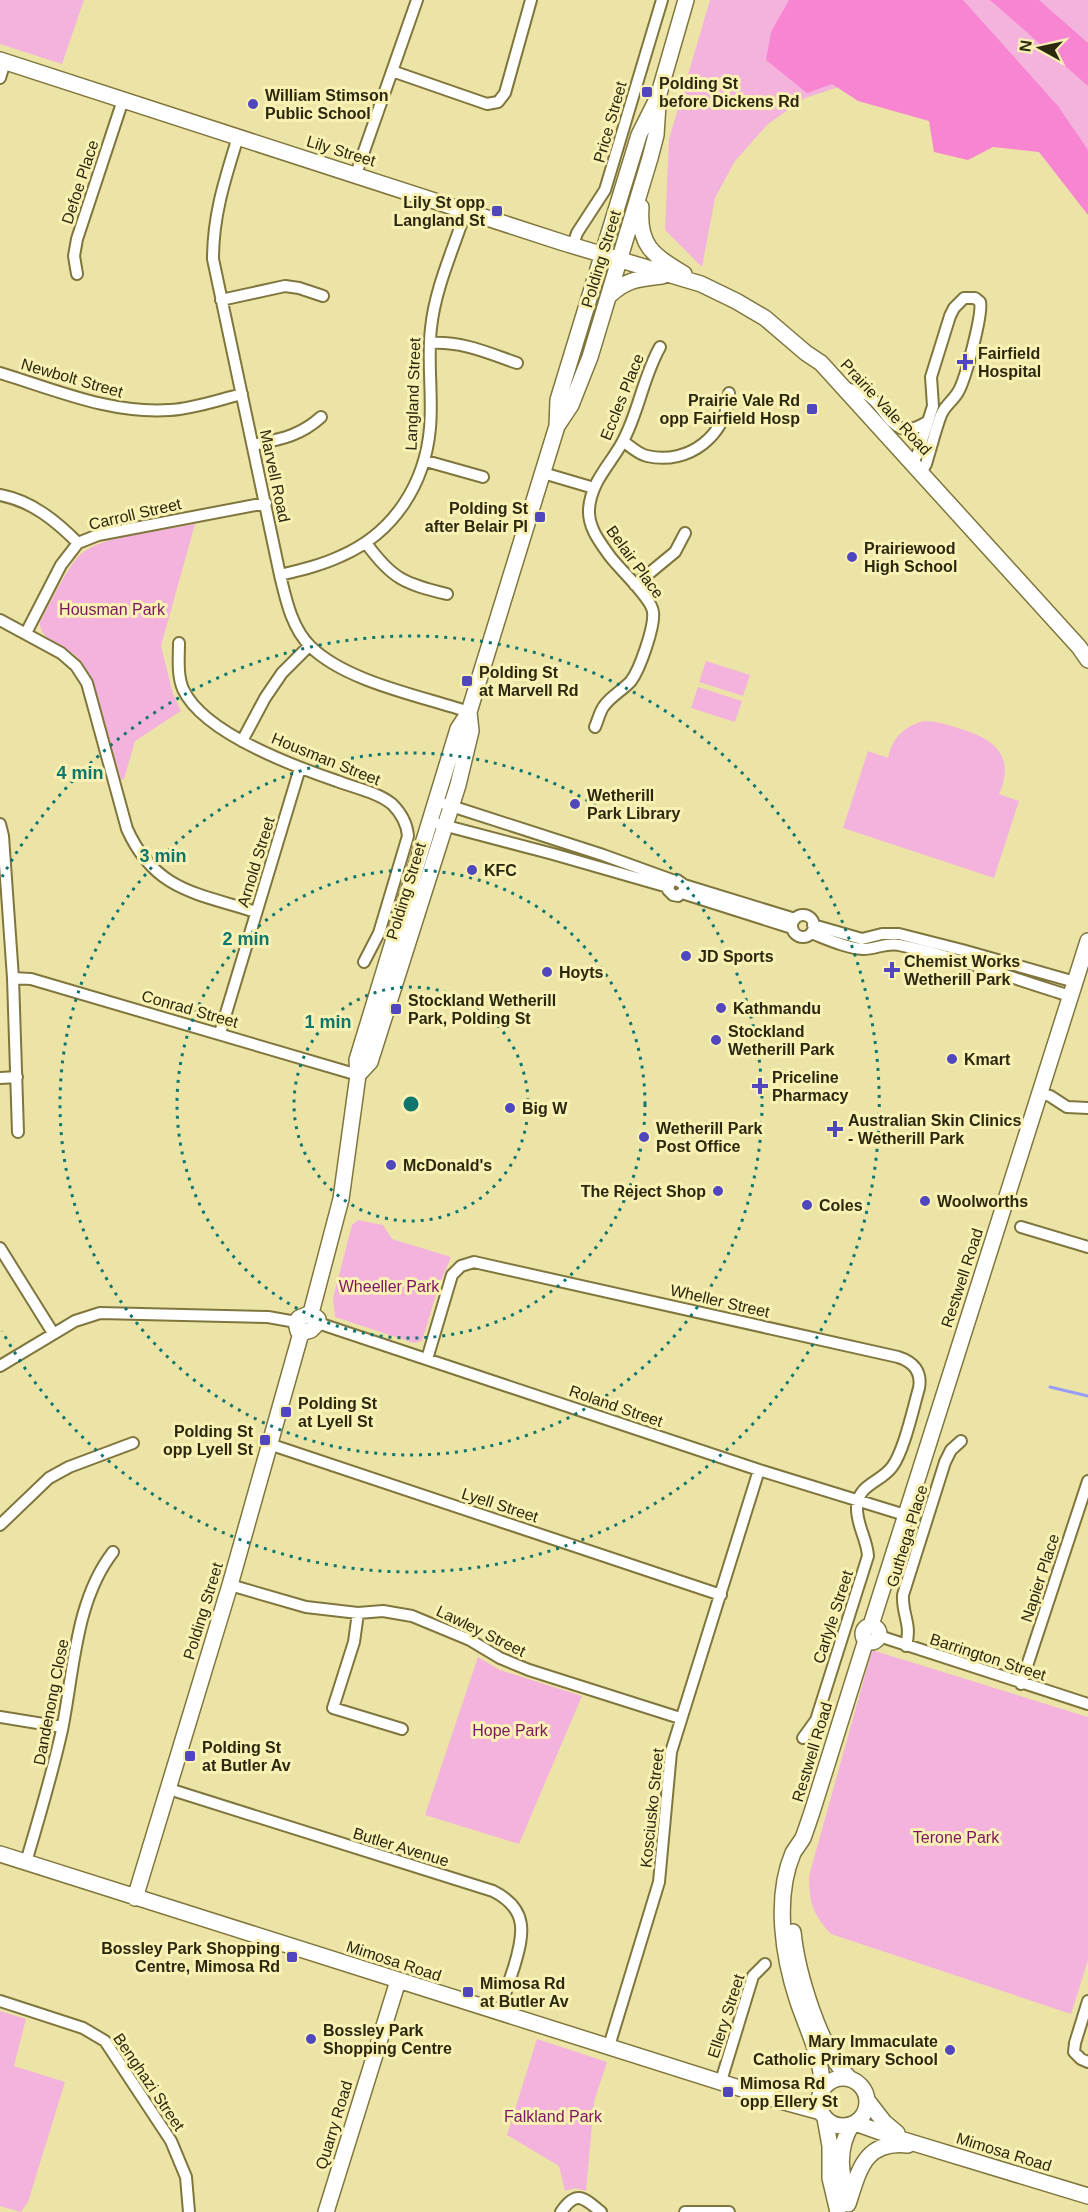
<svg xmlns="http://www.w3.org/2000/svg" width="1088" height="2212" font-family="Arial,sans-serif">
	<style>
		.green { fill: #f3b3dc }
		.forest { fill: #f785d1 }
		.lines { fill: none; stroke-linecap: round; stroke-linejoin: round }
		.stream { stroke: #989cf7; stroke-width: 3 }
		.street-casing { stroke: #7f763d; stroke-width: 14 }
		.secondary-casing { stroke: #7f763d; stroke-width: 18 }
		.street { stroke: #fff; stroke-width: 10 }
		.secondary { stroke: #fff; stroke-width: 15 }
		.ring { fill: none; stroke: #0f766e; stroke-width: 3; stroke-dasharray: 3 6 }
		.poi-dot { fill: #5046bd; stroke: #f9f1b4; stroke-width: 2 }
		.labels { text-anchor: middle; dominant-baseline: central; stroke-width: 6; stroke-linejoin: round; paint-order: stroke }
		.poi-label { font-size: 16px; font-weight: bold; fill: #2b280f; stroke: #f9f1b4; text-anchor: start }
		.street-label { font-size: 16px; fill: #2b280f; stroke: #f9f1b4 }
		.park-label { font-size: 16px; fill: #7c1661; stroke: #f9f1b4 }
		.centre { fill: #0f766e; stroke: #f9f1b4; stroke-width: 3 }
		.ring-label { font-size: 18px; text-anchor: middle; font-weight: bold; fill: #0f766e; stroke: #f9f1b4; stroke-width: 6; stroke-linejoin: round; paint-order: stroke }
	</style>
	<rect width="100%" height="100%" fill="#ece4a7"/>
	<path class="green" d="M0 0H84L62 64 0 44Z
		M710 0H1088V193L1034 131 845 85 805 98 768 124 735 161 715 198 702 267 665 230 669 139Z
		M195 524 161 646 173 694 181 711 135 741 124 779 121 780 93 684C89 674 85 666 78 658 68 646 38 641 40 622 49 605 65 572 77 558 96 535 165 530 195 524Z
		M706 661 750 675 743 696 699 682Z
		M698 687 742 701 735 722 691 708Z
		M924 721C937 721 948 725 961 729 994 739 1016 756 999 794L1019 801 994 878 843 828 868 751 888 758C892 738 904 726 924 721Z
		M358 1220 383 1225 392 1239 451 1257 438 1288 422 1341 414 1343 335 1317 333 1298 352 1225Z
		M872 1650 1088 1717V1960L1071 2014 831 1934C813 1915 809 1902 809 1876Z
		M478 1657 500 1670 582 1696 519 1844 425 1815Z
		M0 2011 26 2019 14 2066 65 2082 28 2202 21 2212 0 2206Z
		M537 2039 607 2062 594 2102 586 2191 575 2188 565 2191 559 2166 507 2135Z"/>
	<path class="forest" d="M789 0H963L1058 106 1088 150V215L1039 152 993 147 968 160 934 152 929 121 858 101 832 84 807 93 766 60 771 32Z
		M990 0H1039L1088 43V86Z"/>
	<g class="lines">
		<path class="stream" d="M1050 1387 1088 1396"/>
		<g class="street-casing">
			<path id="street" d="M392 71 487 104 498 102 505 93 531 0
				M0 78 5 62
				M238 137C225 179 213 215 213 259L280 575C286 600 292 629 311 647 347 682 421 696 469 712
				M356 174 417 0
				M573 245 577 233 605 190 662 0
				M77 274 74 256 77 239 123 100
				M221 300 285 286 299 288 323 296
				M430 343C462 341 488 353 517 363
				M0 373C56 390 110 414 170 410 193 409 218 400 242 394
				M843 387C851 390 860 391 867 395 888 407 892 446 928 421
				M623 441C631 447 638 454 647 456 689 466 728 434 729 393
				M253 445C281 439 300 436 321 417
				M426 461 483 477
				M913 462 918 453 933 406 931 377 950 316 954 308 964 298H975L980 302C983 314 965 381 958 392 953 401 945 405 941 415 935 431 931 448 926 464L922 471
				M543 473 594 488
				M0 495C32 501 56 521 78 543
				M366 543C392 579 405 584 447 594
				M280 575C301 570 322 565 341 556 394 533 425 484 430 428 433 395 427 361 431 328 435 288 454 248 466 210
				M635 585 675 552 685 533
				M0 620 61 653 76 666 87 683 127 829C155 891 197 893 256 912
				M26 633 61 565 78 543 98 535 266 503
				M179 643C179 658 177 675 183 689 203 733 293 766 337 781 355 788 377 792 392 804 401 813 407 823 408 836L379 933 364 962
				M595 727C598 720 600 711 604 706 611 696 623 690 631 681 640 669 655 626 653 612 652 598 618 568 609 555 599 541 588 527 589 509 591 481 611 464 623 441 639 411 643 377 660 347
				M242 741 265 698 282 673 309 646
				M445 804 603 855 672 880
				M0 824 3 836 13 978 18 1132
				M439 824 553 854 668 887
				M684 885V891L678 896 673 895 668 890 670 882 677 880 684 885 795 919
				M682 893 792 928
				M792 926a11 11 0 1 1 22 0a11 11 0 1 1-22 0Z
				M813 925 862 939 882 934H899L962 950 1075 982
				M811 933C827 939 846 948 863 949 876 949 887 942 899 945 957 957 1014 979 1070 996
				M13 978 31 979 358 1075
				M220 1033 300 768
				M0 1078 17 1077
				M1039 1093 1050 1096 1067 1107 1088 1108
				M1021 1227 1088 1247
				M0 1248 53 1333
				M318 1323 759 1470 905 1515
				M427 1359 452 1275 461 1266 474 1262 898 1357C914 1362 922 1372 919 1388 913 1409 904 1451 892 1467 880 1483 858 1484 857 1507 856 1524 867 1539 868 1556L816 1720 803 1738
				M0 1366 75 1321 100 1313 268 1317 296 1322
				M269 1444 721 1595
				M0 1525 49 1478 69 1467 133 1443
				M230 1585 306 1607 358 1613 383 1611 412 1616 470 1640 500 1658 529 1670 680 1718
				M358 1613 354 1642 333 1708 402 1729
				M879 1636 1088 1704
				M906 1646C912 1623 902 1616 903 1595L945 1462 951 1450 961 1441
				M1021 1684 1088 1481
				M0 1717 62 1727
				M169 1789 493 1891C529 1909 524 1934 514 1967 509 1982 504 1997 499 2012
				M26 1862C39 1818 52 1775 62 1730 74 1671 75 1601 113 1552
				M0 2001 83 2028 105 2041 171 2141 186 2177 189 2212
				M1088 2001 1075 2043 1074 2052 1081 2059 1088 2062
				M609 2046 659 1882 671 1752 759 1470
				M721 2081 753 1976 765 1964
				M561 2212C576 2190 583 2197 601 2212
				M685 2212H729"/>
		</g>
		<g class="secondary-casing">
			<path id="secondary" d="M0 60 564 243 701 284 736 301 765 318 806 353 821 363 1079 647 1088 660
				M641 207C638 246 653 255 684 274
				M610 295C627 279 639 279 662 276
				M557 426 571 405 590 357 650 158 656 135 658 104
				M358 1075 370 1062 458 785 471 731 469 712
				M311 1313 341 1199 358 1075 357 1060 458 729 469 712 557 426 558 400 639 135 658 97 686 0
				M301 1333 311 1330 318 1323V1319L311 1313
				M301 1333 298 1331 296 1322 299 1318 311 1313
				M871 1625 1088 941
				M863 1634a8 8 0 1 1 16 0a8 8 0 1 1-16 0Z
				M0 1854 777 2100 821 2112
				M135 1898 230 1585 301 1333
				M793 1932C797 1972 820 2050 849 2078
				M819 2102a24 24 0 1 1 48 0a24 24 0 1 1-48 0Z
				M822 2089C823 2059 807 2029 798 2002 783 1957 774 1898 793 1853 796 1848 800 1843 803 1838 806 1830 809 1821 812 1812L866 1640
				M867 2100 884 2122 897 2133
				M825 2118 830 2146V2178L838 2212
				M855 2123 897 2138 1088 2196
				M848 2202C841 2173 836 2150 852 2124
				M848 2204C859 2171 864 2140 908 2145
				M326 2212 398 1981"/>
		</g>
		<use href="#street" class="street"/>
		<use href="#secondary" class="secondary"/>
	</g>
	<g class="ring">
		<circle cx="411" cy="1104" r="117"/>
		<circle cx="411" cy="1104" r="234"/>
		<circle cx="411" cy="1104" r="351"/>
		<path d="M2 877A468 468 0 1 1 2 1331"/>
	</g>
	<g class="poi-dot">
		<rect x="641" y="86" width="12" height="12" rx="3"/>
		<circle cx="253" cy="104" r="6"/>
		<rect x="491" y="205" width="12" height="12" rx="3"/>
		<path d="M962 353h6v6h6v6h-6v6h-6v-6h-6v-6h6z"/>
		<rect x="806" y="403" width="12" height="12" rx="3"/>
		<rect x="534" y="511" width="12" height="12" rx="3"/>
		<circle cx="852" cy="557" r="6"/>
		<rect x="461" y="675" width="12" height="12" rx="3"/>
		<circle cx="575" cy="804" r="6"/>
		<circle cx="472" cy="870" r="6"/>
		<circle cx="686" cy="956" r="6"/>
		<path d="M889 961h6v6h6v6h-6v6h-6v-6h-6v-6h6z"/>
		<circle cx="547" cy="972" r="6"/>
		<circle cx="721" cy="1008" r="6"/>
		<rect x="390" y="1003" width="12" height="12" rx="3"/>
		<circle cx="716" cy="1040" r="6"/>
		<circle cx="952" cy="1059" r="6"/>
		<path d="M757 1077h6v6h6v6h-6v6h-6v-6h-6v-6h6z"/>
		<circle cx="510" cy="1108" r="6"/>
		<path d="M832 1120h6v6h6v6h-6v6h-6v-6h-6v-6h6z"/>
		<circle cx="644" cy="1137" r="6"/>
		<circle cx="391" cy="1165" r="6"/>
		<circle cx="718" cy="1191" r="6"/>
		<circle cx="925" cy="1201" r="6"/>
		<circle cx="807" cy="1205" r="6"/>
		<rect x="280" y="1406" width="12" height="12" rx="3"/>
		<rect x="259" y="1434" width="12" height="12" rx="3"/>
		<rect x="184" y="1750" width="12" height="12" rx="3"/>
		<rect x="286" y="1951" width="12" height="12" rx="3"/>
		<rect x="462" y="1986" width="12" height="12" rx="3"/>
		<circle cx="311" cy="2039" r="6"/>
		<circle cx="950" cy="2050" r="6"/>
		<rect x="722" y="2086" width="12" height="12" rx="3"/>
	</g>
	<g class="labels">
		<g class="poi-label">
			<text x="659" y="83">Polding St<tspan x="659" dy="18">before Dickens Rd</tspan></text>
			<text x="265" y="95">William Stimson<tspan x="265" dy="18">Public School</tspan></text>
			<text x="485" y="202" text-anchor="end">Lily St opp<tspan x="485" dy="18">Langland St</tspan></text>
			<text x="978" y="353">Fairfield<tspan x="978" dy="18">Hospital</tspan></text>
			<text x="800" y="400" text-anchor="end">Prairie Vale Rd<tspan x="800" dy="18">opp Fairfield Hosp</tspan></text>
			<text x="528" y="508" text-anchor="end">Polding St<tspan x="528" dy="18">after Belair Pl</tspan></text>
			<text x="864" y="548">Prairiewood<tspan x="864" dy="18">High School</tspan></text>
			<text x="479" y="672">Polding St<tspan x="479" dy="18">at Marvell Rd</tspan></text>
			<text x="587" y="795">Wetherill<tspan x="587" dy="18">Park Library</tspan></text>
			<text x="484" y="870">KFC</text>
			<text x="698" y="956">JD Sports</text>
			<text x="904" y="961">Chemist Works<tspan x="904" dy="18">Wetherill Park</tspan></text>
			<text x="559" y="972">Hoyts</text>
			<text x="408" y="1000">Stockland Wetherill<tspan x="408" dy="18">Park, Polding St</tspan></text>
			<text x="733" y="1008">Kathmandu</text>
			<text x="728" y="1031">Stockland<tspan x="728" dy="18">Wetherill Park</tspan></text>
			<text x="964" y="1059">Kmart</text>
			<text x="772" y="1077">Priceline<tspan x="772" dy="18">Pharmacy</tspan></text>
			<text x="522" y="1108">Big W</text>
			<text x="848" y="1120">Australian Skin Clinics<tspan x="848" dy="18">- Wetherill Park</tspan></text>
			<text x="656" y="1128">Wetherill Park<tspan x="656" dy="18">Post Office</tspan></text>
			<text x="403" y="1165">McDonald's</text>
			<text x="706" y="1191" text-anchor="end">The Reject Shop</text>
			<text x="937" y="1201">Woolworths</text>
			<text x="819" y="1205">Coles</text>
			<text x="298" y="1403">Polding St<tspan x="298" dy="18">at Lyell St</tspan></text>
			<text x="253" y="1431" text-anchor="end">Polding St<tspan x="253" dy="18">opp Lyell St</tspan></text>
			<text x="202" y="1747">Polding St<tspan x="202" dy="18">at Butler Av</tspan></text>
			<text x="280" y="1948" text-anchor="end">Bossley Park Shopping<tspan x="280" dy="18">Centre, Mimosa Rd</tspan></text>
			<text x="480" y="1983">Mimosa Rd<tspan x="480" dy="18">at Butler Av</tspan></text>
			<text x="323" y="2030">Bossley Park<tspan x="323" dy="18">Shopping Centre</tspan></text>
			<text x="938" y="2041" text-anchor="end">Mary Immaculate<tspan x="938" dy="18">Catholic Primary School</tspan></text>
			<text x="740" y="2083">Mimosa Rd<tspan x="740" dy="18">opp Ellery St</tspan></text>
		</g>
		<g class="street-label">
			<text transform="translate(610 122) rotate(-74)">Price Street</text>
			<text transform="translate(341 151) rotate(17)">Lily Street</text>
			<text transform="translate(80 182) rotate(-72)">Defoe Place</text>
			<text transform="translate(601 259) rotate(-73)">Polding Street</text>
			<text transform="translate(72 378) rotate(16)">Newbolt Street</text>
			<text transform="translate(413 394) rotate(-88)">Langland Street</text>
			<text transform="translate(622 397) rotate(-68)">Eccles Place</text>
			<text transform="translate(886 407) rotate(47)">Prairie Vale Road</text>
			<text transform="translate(275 476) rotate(78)">Marvell Road</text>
			<text transform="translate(135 514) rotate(-13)">Carroll Street</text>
			<text transform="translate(635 562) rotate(54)">Belair Place</text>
			<text transform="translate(326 759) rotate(22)">Housman Street</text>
			<text transform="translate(256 862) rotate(-73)">Arnold Street</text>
			<text transform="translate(406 891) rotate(-73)">Polding Street</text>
			<text transform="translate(190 1009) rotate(16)">Conrad Street</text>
			<text transform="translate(962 1278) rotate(-72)">Restwell Road</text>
			<text transform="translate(720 1301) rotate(13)">Wheller Street</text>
			<text transform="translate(616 1406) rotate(19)">Roland Street</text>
			<text transform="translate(500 1505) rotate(18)">Lyell Street</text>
			<text transform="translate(907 1536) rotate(-73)">Guthega Place</text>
			<text transform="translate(1040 1578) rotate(-72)">Napier Place</text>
			<text transform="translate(203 1611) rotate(-73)">Polding Street</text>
			<text transform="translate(833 1617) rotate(-72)">Carlyle Street</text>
			<text transform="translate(481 1631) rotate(26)">Lawley Street</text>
			<text transform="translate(988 1657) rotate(18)">Barrington Street</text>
			<text transform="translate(51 1702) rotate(-79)">Dandenong Close</text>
			<text transform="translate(812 1752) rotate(-73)">Restwell Road</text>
			<text transform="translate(652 1808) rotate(-84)">Kosciusko Street</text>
			<text transform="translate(401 1847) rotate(17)">Butler Avenue</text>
			<text transform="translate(394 1961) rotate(18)">Mimosa Road</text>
			<text transform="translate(726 2016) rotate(-72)">Ellery Street</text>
			<text transform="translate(149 2082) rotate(56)">Benghazi Street</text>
			<text transform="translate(334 2125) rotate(-73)">Quarry Road</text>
			<text transform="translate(1004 2152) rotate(17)">Mimosa Road</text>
		</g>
		<g class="park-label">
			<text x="112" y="609">Housman Park</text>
			<text x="389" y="1286">Wheeller Park</text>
			<text x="510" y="1730">Hope Park</text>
			<text x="956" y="1837">Terone Park</text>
			<text x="553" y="2116">Falkland Park</text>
		</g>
	</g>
	<circle cx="411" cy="1104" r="9" class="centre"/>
	<g class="ring-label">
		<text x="80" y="779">4 min</text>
		<text x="163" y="862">3 min</text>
		<text x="246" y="945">2 min</text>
		<text x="328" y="1028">1 min</text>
	</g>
	<g transform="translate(1040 48) rotate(278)" stroke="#f9f1b4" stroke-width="4.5" paint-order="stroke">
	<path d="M0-4.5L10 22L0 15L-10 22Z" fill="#2b280f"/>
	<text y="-9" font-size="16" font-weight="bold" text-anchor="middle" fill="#2b280f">N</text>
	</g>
</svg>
